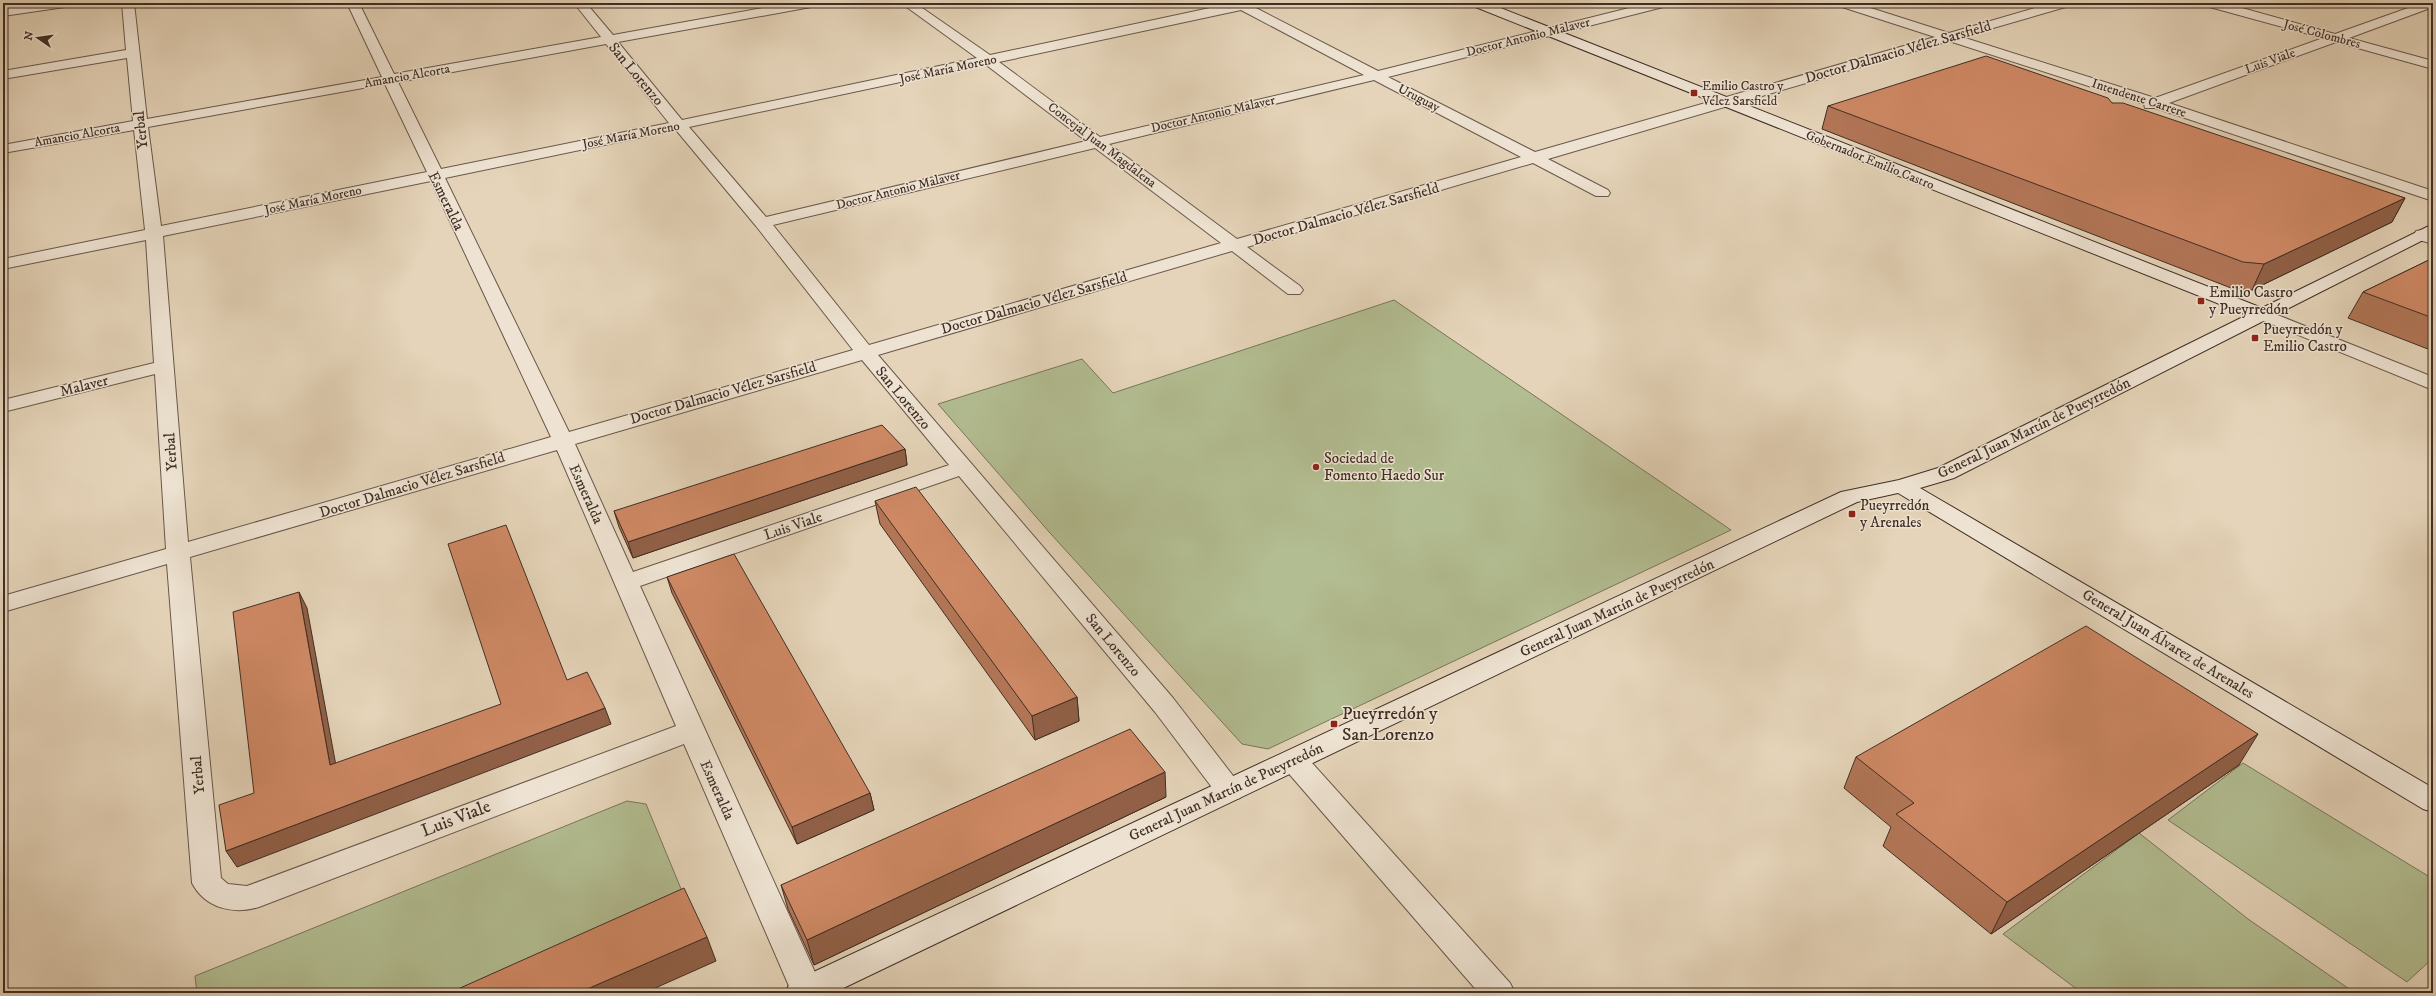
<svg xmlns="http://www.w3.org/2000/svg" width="2436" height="996" font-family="'IM FELL DW Pica',serif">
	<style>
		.green { fill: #b2bd91; stroke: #79765b }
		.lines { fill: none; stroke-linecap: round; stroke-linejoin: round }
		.street-casing { stroke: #69584a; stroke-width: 2 }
		.secondary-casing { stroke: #402e25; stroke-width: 2 }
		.street { fill: #eee3d2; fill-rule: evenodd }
		.secondary { fill: #eee3d2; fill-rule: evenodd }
		.wall { fill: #b27657; stroke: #402e25 }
		.shaded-wall { fill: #916047; stroke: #402e25 }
		.building { fill: #cf8965; stroke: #402e25 }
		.poi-dot { fill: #8f2418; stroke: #eee3d2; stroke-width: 1.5 }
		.labels { text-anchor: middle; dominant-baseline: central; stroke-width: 3; stroke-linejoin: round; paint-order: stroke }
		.far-street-label { font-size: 13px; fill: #402e25; stroke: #eee3d2 }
		.far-poi-label { font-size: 13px; fill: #402e25; stroke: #eee3d2; text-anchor: start }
		.street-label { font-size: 15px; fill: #402e25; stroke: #eee3d2 }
		.poi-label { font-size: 15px; fill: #402e25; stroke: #eee3d2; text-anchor: start }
		.near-poi-label { font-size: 18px; fill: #402e25; stroke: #eee3d2; text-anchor: start }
		.near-street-label { font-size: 18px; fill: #402e25; stroke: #eee3d2 }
	</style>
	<rect width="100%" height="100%" fill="#e5d4b9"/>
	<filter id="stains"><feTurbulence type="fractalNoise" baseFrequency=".005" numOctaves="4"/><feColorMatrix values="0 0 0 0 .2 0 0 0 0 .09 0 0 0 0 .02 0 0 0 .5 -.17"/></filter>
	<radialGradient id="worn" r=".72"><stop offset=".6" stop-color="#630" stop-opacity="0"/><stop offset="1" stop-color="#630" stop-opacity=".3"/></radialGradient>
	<path class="green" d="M1394 300 1731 530 1268 749 1242 744 1050 533 938 404 1082 359 1113 393Z
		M2243 763 2433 879V958L2407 982 2168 820Z
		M627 801 646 804 686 901 480 993H197L195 976Z
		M2139 833 2248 919 2355 993H2082L2003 934Z"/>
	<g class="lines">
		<g class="street-casing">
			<path id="street" d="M40 3H71L65 7 3 16V8Z
				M122 3H134L147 119 382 77 347 3H359L394 74 601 37 574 3H586L613 35 791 3H817L811 7 618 42 682 120 977 58 901 3H915L990 55 1233 3H1264L1254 7 1378 71 1649 3H1669L1667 6 1388 77 1535 152 1935 37 1839 6 1837 3H1855L1949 33 2052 3H2071L2069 6 1962 37 2155 98 2323 38 2206 6 2204 3H2224L2335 34 2422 3H2433V7L2349 38 2433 61V69L2336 42 2169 103 2433 191V201L2155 108H2145L2144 104 1949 41 1548 159 1608 190 1610 193 1608 196H1596L1533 163 1247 247 1300 286 1303 290 1300 294H1288L1232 251 878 355 1173 698 1244 790 1240 798 1230 801 1220 798 1155 712 959 476 640 586 823 990 822 993H792L684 744 259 907C233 915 205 908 192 883L167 564 3 612V596L166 549 155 374 3 412V400L154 363 146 240 3 269V259L145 230 134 130 3 153V145L133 121 127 58 3 79V71L126 50ZM1241 10 1364 75 1100 137 999 62ZM606 44 669 123 441 169 398 82ZM985 64 1086 141 766 217 689 127ZM1374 80 1521 157 1237 239 1109 144ZM385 84 427 172 161 226 148 127ZM676 130 756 226 853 350 569 432 445 178ZM1095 148 1221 243 869 345 773 225ZM431 181 551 437 188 542 163 236ZM862 360 949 465 633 572 575 444ZM557 450 676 726 247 886 228 884 221 878 190 557Z
				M2422 230 2433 233V244L2416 239 2414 235 2416 231Z
				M2265 310 2433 377V390L2259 319 2256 315 2259 311Z
				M1294 751 1304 754 1510 983 1515 993H1479L1284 768 1280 761 1284 754Z"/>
		</g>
		<g class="secondary-casing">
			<path id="secondary" d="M1471 3H1488L2262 308 2433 224V235L1954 478 1920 488 2433 788V812L2423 809 1898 493 1857 502 833 993H785L790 983 1841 492 1899 480 1938 468 2247 315 1473 6Z"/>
		</g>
		<use href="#street" class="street"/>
		<use href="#secondary" class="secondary"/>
	</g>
	<path class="wall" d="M2112 103 2405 198 2392 222 2252 290 2231 288 1822 129 1828 106Z
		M2433 258V351L2348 318 2363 292Z
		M905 449 907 465 633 558 619 527 614 511Z
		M875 501 1077 697 1079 721 1035 740 880 524Z
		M667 577 870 793 874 810 797 844 672 593Z
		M1856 757 2239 765 1991 934 1883 846 1891 827 1844 788Z
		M1166 797 814 965 788 909 781 885Z"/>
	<path class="shaded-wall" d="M2405 198 2392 222 2252 290 2264 264Z
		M905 449 907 465 633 558 628 542Z
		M299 592 307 608 339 782 330 765Z
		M1077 697 1079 721 1035 740 1032 716Z
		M605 708 611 724 237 867 226 851Z
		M2258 734 2239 765 1991 934 2007 902Z
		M1165 772 1166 797 814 965 807 940Z
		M870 793 874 810 797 844 792 827Z
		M707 937 716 961 644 993H578Z"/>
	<path class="building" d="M1986 56 2108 98 2112 103H2123L2405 198 2264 264 2243 262 1828 106Z
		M2433 258V318L2363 292Z
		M882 425 905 449 628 542 614 511Z
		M916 487 1077 697 1032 716 875 501Z
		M506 525 567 680 587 672 605 708 226 851 219 805 254 793 233 612 299 592 330 765 501 704 448 544Z
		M734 554 870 793 792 827 667 577Z
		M2086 626 2258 734 2007 902 1896 814 1914 803 1856 757Z
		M1130 729 1165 772 807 940 781 885Z
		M684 888 707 937 578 993H449Z"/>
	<g class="poi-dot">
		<rect x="1690" y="89" width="8" height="8" rx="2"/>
		<rect x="2197" y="297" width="8" height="8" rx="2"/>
		<rect x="2251" y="334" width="8" height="8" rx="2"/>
		<circle cx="1316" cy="467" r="4"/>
		<rect x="1848" y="510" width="8" height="8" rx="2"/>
		<rect x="1330" y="720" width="8" height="8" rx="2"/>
	</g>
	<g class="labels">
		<g class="far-street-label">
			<text transform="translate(2322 34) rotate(15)">José Colombres</text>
			<text transform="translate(1528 37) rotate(-14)">Doctor Antonio Malaver</text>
			<text transform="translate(2270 61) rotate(-20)">Luis Viale</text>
			<text transform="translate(948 69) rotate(-12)">José María Moreno</text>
			<text transform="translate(407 76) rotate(-10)">Amancio Alcorta</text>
			<text transform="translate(1419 98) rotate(27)">Uruguay</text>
			<text transform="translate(2139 98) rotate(18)">Intendente Carrere</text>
			<text transform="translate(1213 114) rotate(-13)">Doctor Antonio Malaver</text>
			<text transform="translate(77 135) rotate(-10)">Amancio Alcorta</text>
			<text transform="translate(631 135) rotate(-11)">José María Moreno</text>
			<text transform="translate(1102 145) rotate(37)">Concejal Juan Magdalena</text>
			<text transform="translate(1870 160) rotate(22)">Gobernador Emilio Castro</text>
			<text transform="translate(898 190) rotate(-14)">Doctor Antonio Malaver</text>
			<text transform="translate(313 200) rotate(-12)">José María Moreno</text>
		</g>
		<g class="far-poi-label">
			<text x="1702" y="86">Emilio Castro y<tspan x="1702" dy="15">Vélez Sarsfield</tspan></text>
		</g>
		<g class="street-label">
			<text transform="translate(1898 52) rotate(-16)">Doctor Dalmacio Vélez Sarsfield</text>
			<text transform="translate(636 74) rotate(50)">San Lorenzo</text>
			<text transform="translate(141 130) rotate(-96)">Yerbal</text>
			<text transform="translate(446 201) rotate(64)">Esmeralda</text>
			<text transform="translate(1346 214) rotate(-16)">Doctor Dalmacio Vélez Sarsfield</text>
			<text transform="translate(1034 303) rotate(-16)">Doctor Dalmacio Vélez Sarsfield</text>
			<text transform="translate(84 386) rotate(-14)">Malaver</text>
			<text transform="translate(723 393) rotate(-16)">Doctor Dalmacio Vélez Sarsfield</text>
			<text transform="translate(903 398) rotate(50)">San Lorenzo</text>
			<text transform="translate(2034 428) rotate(-26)">General Juan Martín de Pueyrredón</text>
			<text transform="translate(171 452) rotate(-94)">Yerbal</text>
			<text transform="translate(412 485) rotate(-17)">Doctor Dalmacio Vélez Sarsfield</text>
			<text transform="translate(586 494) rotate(66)">Esmeralda</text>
			<text transform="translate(793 526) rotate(-19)">Luis Viale</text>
			<text transform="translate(1617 608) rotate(-25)">General Juan Martín de Pueyrredón</text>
			<text transform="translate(2168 644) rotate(31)">General Juan Álvarez de Arenales</text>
			<text transform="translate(1113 645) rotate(50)">San Lorenzo</text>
			<text transform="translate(198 775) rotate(-95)">Yerbal</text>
			<text transform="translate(717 790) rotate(66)">Esmeralda</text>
			<text transform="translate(1226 792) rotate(-25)">General Juan Martín de Pueyrredón</text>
		</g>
		<g class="poi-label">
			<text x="2209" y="292">Emilio Castro<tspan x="2209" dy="17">y Pueyrredón</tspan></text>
			<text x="2263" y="329">Pueyrredón y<tspan x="2263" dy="17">Emilio Castro</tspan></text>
			<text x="1324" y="458">Sociedad de<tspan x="1324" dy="17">Fomento Haedo Sur</tspan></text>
			<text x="1860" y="505">Pueyrredón<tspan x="1860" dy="17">y Arenales</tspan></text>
		</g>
		<g class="near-poi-label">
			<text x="1342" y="714">Pueyrredón y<tspan x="1342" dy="21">San Lorenzo</tspan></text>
		</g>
		<g class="near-street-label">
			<text transform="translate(456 819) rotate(-21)">Luis Viale</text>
		</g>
	</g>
	<rect width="2436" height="996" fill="none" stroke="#e5d4b9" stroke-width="16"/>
	<rect x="4" y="4" width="2428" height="988" fill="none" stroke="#402e25" stroke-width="2"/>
	<rect x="8" y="8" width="2420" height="980" fill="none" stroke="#402e25"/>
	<g transform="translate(38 38) rotate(283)" stroke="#eee3d2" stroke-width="3" paint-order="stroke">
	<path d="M0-3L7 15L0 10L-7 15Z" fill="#402e25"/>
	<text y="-6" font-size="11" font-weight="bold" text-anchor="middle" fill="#402e25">N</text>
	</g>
	<rect width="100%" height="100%" filter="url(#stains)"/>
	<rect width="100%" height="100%" fill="url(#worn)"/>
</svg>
